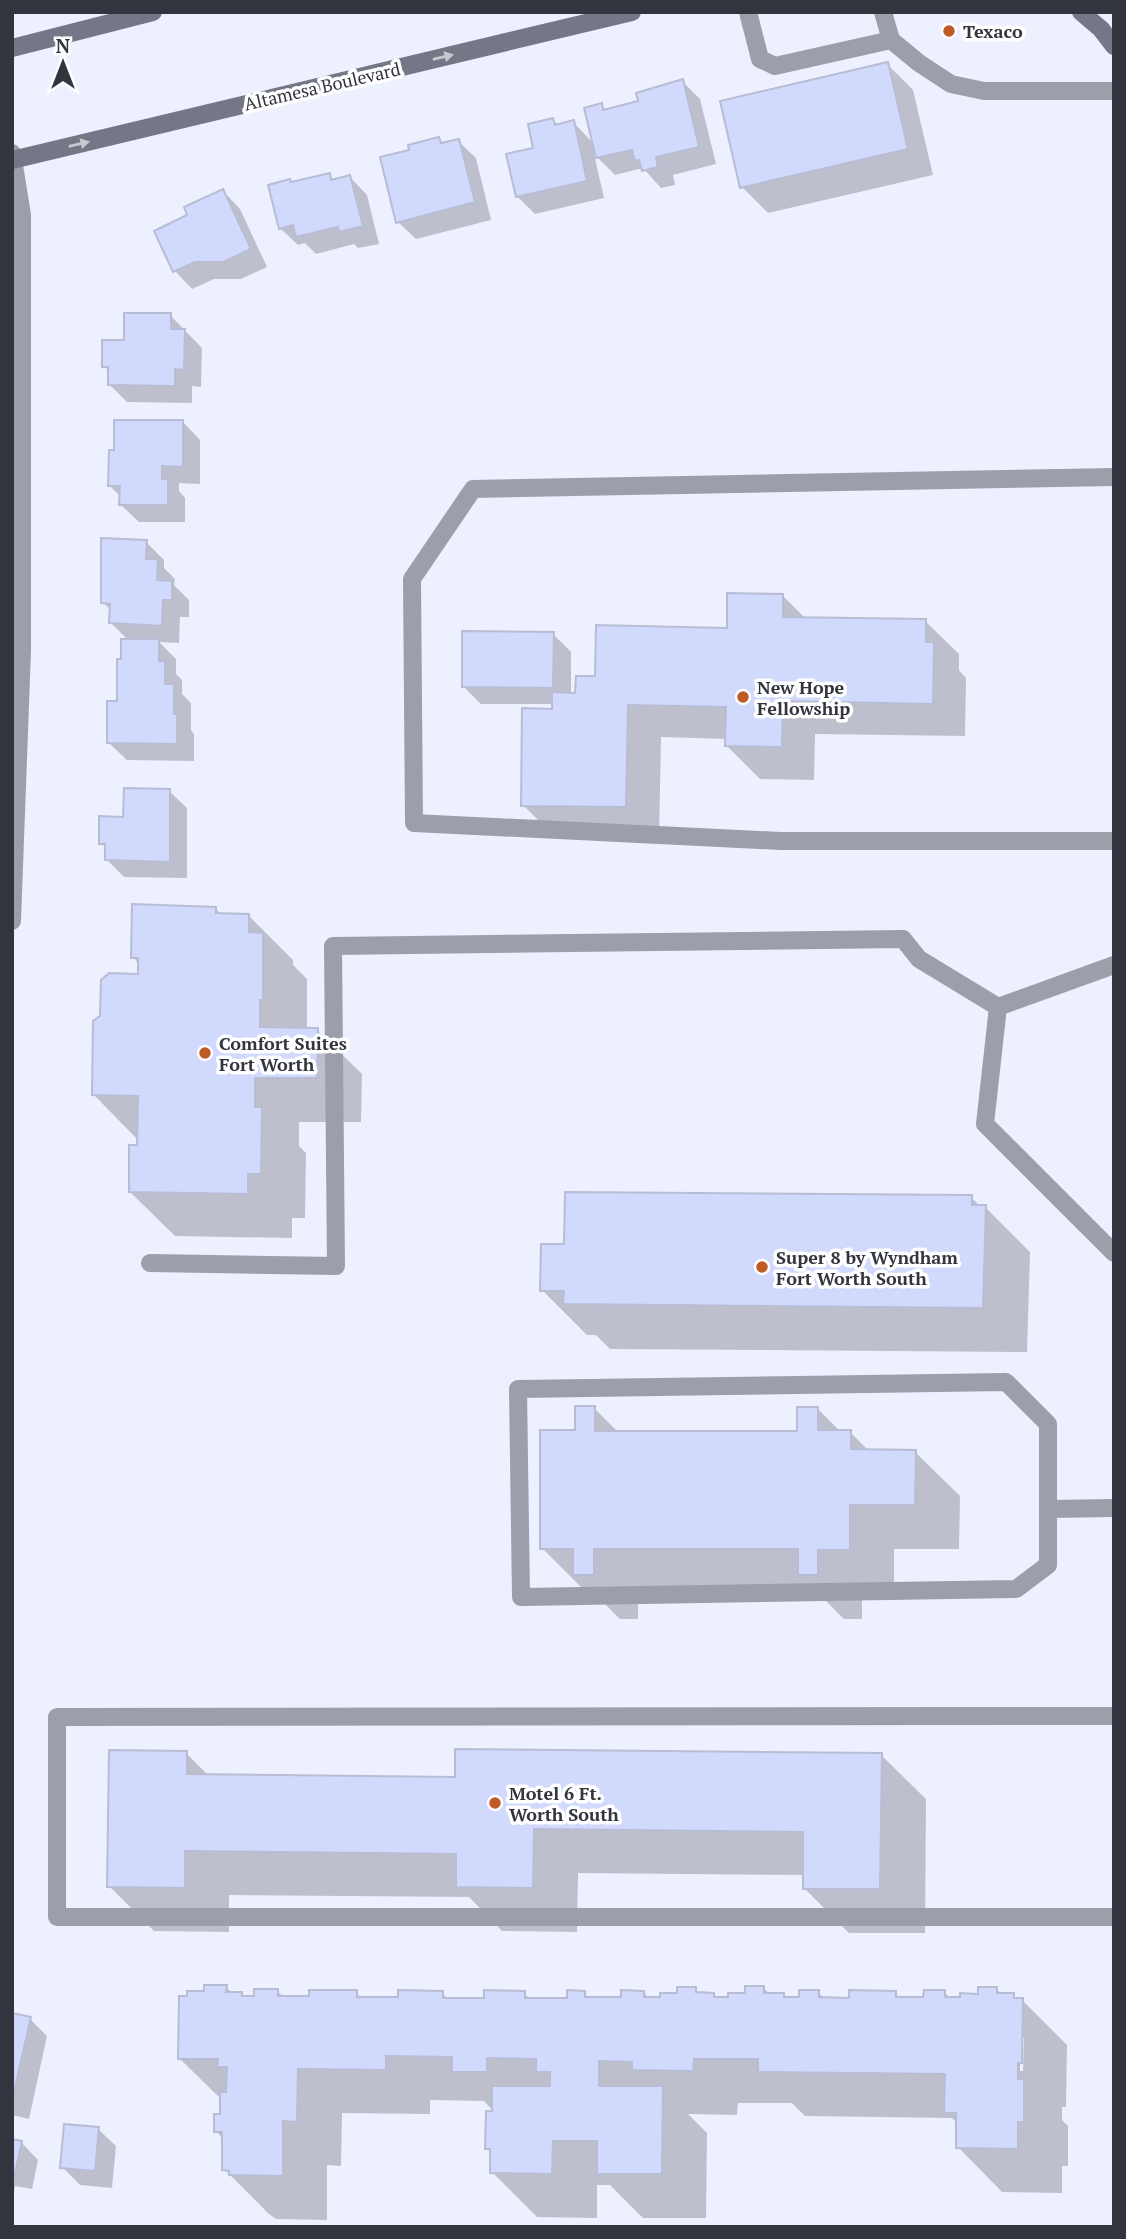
<svg xmlns="http://www.w3.org/2000/svg" width="1126" height="2239" font-family="'PT Serif',serif">
	<style>
		.shadow { fill: #0003; fill-rule: evenodd }
		.building { fill: #d1d9fd; stroke: #b8bdd4; stroke-width: 2 }
		.lines { fill: none; stroke-linecap: round; stroke-linejoin: round }
		.service { stroke: #9c9fa9; stroke-width: 18 }
		.minor { stroke: #9c9fa9; stroke-width: 18 }
		.secondary { stroke: #747786; stroke-width: 18 }
		.oneway { fill: #c7c9cf }
		.poi-dot { fill: #bf5b26; stroke: #fff; stroke-width: 2.5 }
		.labels { text-anchor: middle; dominant-baseline: central; stroke-width: 7; stroke-linejoin: round; paint-order: stroke }
		.poi-label { font-size: 18px; font-weight: bold; fill: #33353e; stroke: #fff; text-anchor: start }
		.street-label { font-size: 18px; fill: #33353e; stroke: #fff }
	</style>
	<rect width="100%" height="100%" fill="#edf0ff"/>
	<path class="shadow" d="M887 64 913 90 933 175 768 213 742 187Z
		M682 81 700 99 716 164 673 175 675 185 661 188 643 168 615 175 594 154 604 198 535 214 517 196 535 149 553 120 559 126 573 122 594 144 601 105 607 111 640 102Z
		M439 139 444 144 458 141 476 158 491 220 416 239 398 222 411 151Z
		M329 175 335 181 350 177 367 195 379 244 358 248 354 244 316 254 305 243 298 245 280 228Z
		M223 191 240 209 267 267 241 279H214L192 289 175 271 190 216Z
		M170 315 202 348 201 387 192 386V403L127 402 110 385V373L104 366Z
		M183 422 200 440V484L179 483V491L185 498V522H139L121 505V497L110 486Z
		M146 542 164 560V568L175 579 174 585 189 600V617H180L179 643 159 642 176 659V674L182 680V694L191 703V730L194 734V761L127 760 109 743 119 703 123 661 129 641 111 623V611L103 602Z
		M782 595 806 619 925 621 959 654V670L966 678 965 736 815 734 814 780 760 779 727 746V739L661 737 659 840 556 838 523 805 554 704H481L463 686 553 634 571 652V695H577L597 678 729 629Z
		M169 791 187 808V878L124 877 107 860V849L101 843 125 819Z
		M216 909 222 915H248L293 960V965L307 979V1029L317 1030 362 1074 361 1122H299V1146L306 1153 305 1218H292V1238L175 1236 130 1192 138 1140 94 1095 139 976V964L133 957Z
		M971 1197 981 1207H985L1030 1252 1027 1352 610 1349 596 1335H587L542 1290 566 1246Z
		M594 1408 619 1433H799L817 1408 841 1432H850L869 1451 915 1452 960 1496 959 1549H894V1594H862V1619H844L818 1593H638V1619H620L594 1593H587L542 1548 576 1432Z
		M186 1753 209 1776 456 1778 881 1755 926 1799 925 1933H849L804 1888V1875L578 1873 577 1932 502 1931 469 1897 229 1895V1932L154 1931 109 1886Z
		M226 1987 233 1994H241L245 1998H256L277 1991 284 1997 311 1998 356 1992 362 1999H400L442 1993 449 2000H485L524 1993 531 2000H568L584 1993 590 1999H623L644 1993 650 1999 678 1995 695 1989 700 1994H713L717 1999 746 1994 764 1988 770 1995H783L787 1999H800L818 1992 825 1999 851 2000 895 1993 901 1999H925L944 1992 951 1999 980 1996 996 1988 1002 1995H1013L1018 2000H1022L1067 2045 1066 2107H1062V2120L1068 2126V2166H1062V2193L1002 2192 958 2147V2124L952 2118 805 2116 792 2103H738L737 2115 688 2114 707 2133 706 2218H643L610 2185H597V2218L537 2217 492 2172V2153L487 2148 495 2113 484 2101 430 2100V2114L342 2113 341 2166 327 2165V2220L276 2219 269 2214 224 2169V2140L216 2131 222 2116V2100L179 2058 206 1993ZM1020 2038H1024L1023 2071H1020Z
		M12 2015 30 2019 47 2036 29 2119 12 2115Z
		M98 2129 116 2146 112 2188 80 2185 62 2167Z
		M12 2140 21 2142 38 2160 32 2189 15 2186 12 2201Z"/>
	<path class="building" d="M888 62 908 149 740 188 720 101Z
		M683 79 699 147 656 157 658 167 642 171 639 160 635 161 632 150 596 158 584 108 602 103 603 110 638 101 636 93Z
		M553 118 555 125 574 120 587 181 516 197 506 154 533 148 528 124Z
		M439 137 441 143 459 139 475 202 396 223 380 157 409 150 408 145Z
		M330 173 331 180 350 175 363 226 339 232 338 227 296 237 293 225 279 229 268 185 290 179 291 182Z
		M223 189 251 249 223 262H195L173 272 154 231 187 215 184 207Z
		M124 313H171V329H185L184 370 175 369V386L108 385V367H102V340H124Z
		M114 420H183V467L162 466V479H168V505H119L120 486H108L109 450H114Z
		M101 538 147 540 146 559H158L157 580 172 581V600H163L162 626 109 623 110 604 101 603Z
		M727 593 783 594V617L926 619V642H934L933 704 783 701 782 747 725 746 726 707 628 705 626 807 521 806 522 708 552 709V692L575 693 576 676H595L596 625 727 628Z
		M462 631 554 632 553 688 462 687Z
		M121 639H159V661H165V684H174V714H177V744L107 743V701H117V659H121Z
		M124 788 170 789V862L105 860V844H99V816L123 817Z
		M132 904 216 907V913L249 914V932L263 933V1000H260V1027L318 1028 317 1078H255V1107H262L261 1174H248V1194L129 1192V1145H137L138 1096 92 1095 93 1021 100 1016 101 980 109 973 138 974V958H131Z
		M565 1192 972 1195V1205H986L983 1308 563 1304 564 1291H540L541 1244H564Z
		M575 1406H595V1431H797V1407H818V1430H851V1449L916 1450 915 1505H850V1550H818V1575H798V1549H594V1575H573V1549H540V1430H575Z
		M455 1749 882 1753 880 1889H803V1832L534 1829 533 1888 456 1887V1854L185 1851V1888L107 1887 109 1750 187 1751V1774L455 1777Z
		M204 1985H227L226 1992H242V1996H254V1989H278V1996H309V1990H357V1997H398V1990L443 1991V1998H484V1990L525 1991V1998H567V1990L585 1991V1997H621V1990L644 1991V1997H660V1993H677V1987H696V1992L714 1993V1997H728V1993H745V1986H764V1993H784V1997H799V1990H819V1997L849 1998V1990L896 1991V1997H923L924 1990H945V1997H960V1993L978 1994V1987H997V1993H1014V1998H1023L1022 2063H1018V2079H1024V2122H1018V2149L956 2148V2113H944L945 2074 758 2072V2059H694L693 2071 632 2070V2062L599 2061V2086H663L662 2174H597V2141H553L552 2174 490 2173V2149H485L486 2111H492V2086H550V2072H536V2059L487 2058V2072H452V2057L386 2056V2070L298 2069 297 2122 283 2121V2176L229 2175V2171L222 2170V2132H214V2114H220V2092H226L227 2067H217L218 2059H178L179 1996H187V1991H204Z
		M12 2013 31 2017 12 2101Z
		M64 2124 99 2127 95 2171 60 2168Z
		M12 2139 22 2141 15 2173 12 2172Z"/>
	<g class="lines">
		<path class="service" d="M748 12 760 59 775 66 891 40 883 12
			M891 40 919 63 951 84 984 91H1114
			M1114 477 473 489 412 579 414 823 781 841H1114
			M1114 965 998 1007 985 1124 1114 1253
			M150 1263 336 1266 333 946 903 939 919 959 998 1007
			M1006 1382 1048 1424V1565L1016 1589 521 1597 518 1389Z
			M1048 1509 1114 1508
			M1114 1716 57 1717V1917H1114"/>
		<path class="minor" d="M12 153 22 215V650L12 921"/>
		<path class="secondary" d="M1081 12 1101 29 1114 46
			M12 48 153 12
			M12 160 632 12"/>
	</g>
	<defs><path id="oneway-solid" d="M-6-.8H1V-3.2L6.5 0L1 3.2V.8H-6Z" transform="scale(1.75)"/></defs>
	<g class="oneway">
		<use href="#oneway-solid" transform="translate(443 57) rotate(-13)"/>
		<use href="#oneway-solid" transform="translate(79 144) rotate(-13)"/>
	</g>
	<g class="poi-dot">
		<circle cx="949" cy="31" r="7"/>
		<circle cx="743" cy="697" r="7"/>
		<circle cx="205" cy="1053" r="7"/>
		<circle cx="762" cy="1267" r="7"/>
		<circle cx="495" cy="1803" r="7"/>
	</g>
	<g class="labels">
		<g class="poi-label">
			<text x="963" y="31">Texaco</text>
			<text x="757" y="687">New Hope<tspan x="757" dy="21">Fellowship</tspan></text>
			<text x="219" y="1043">Comfort Suites<tspan x="219" dy="21">Fort Worth</tspan></text>
			<text x="776" y="1257">Super 8 by Wyndham<tspan x="776" dy="21">Fort Worth South</tspan></text>
			<text x="509" y="1793">Motel 6 Ft.<tspan x="509" dy="21">Worth South</tspan></text>
		</g>
		<g class="street-label">
			<text transform="translate(322 86) rotate(-13)">Altamesa Boulevard</text>
		</g>
	</g>
	<rect width="1126" height="2239" fill="none" stroke="#33353e" stroke-width="28"/>
	<g transform="translate(63 63)" stroke="#ffffff" stroke-width="5" paint-order="stroke">
	<path d="M0-5L12 26L0 18L-12 26Z" fill="#33353e"/>
	<text y="-10" font-size="19" font-weight="bold" text-anchor="middle" fill="#33353e">N</text>
	</g>
</svg>
